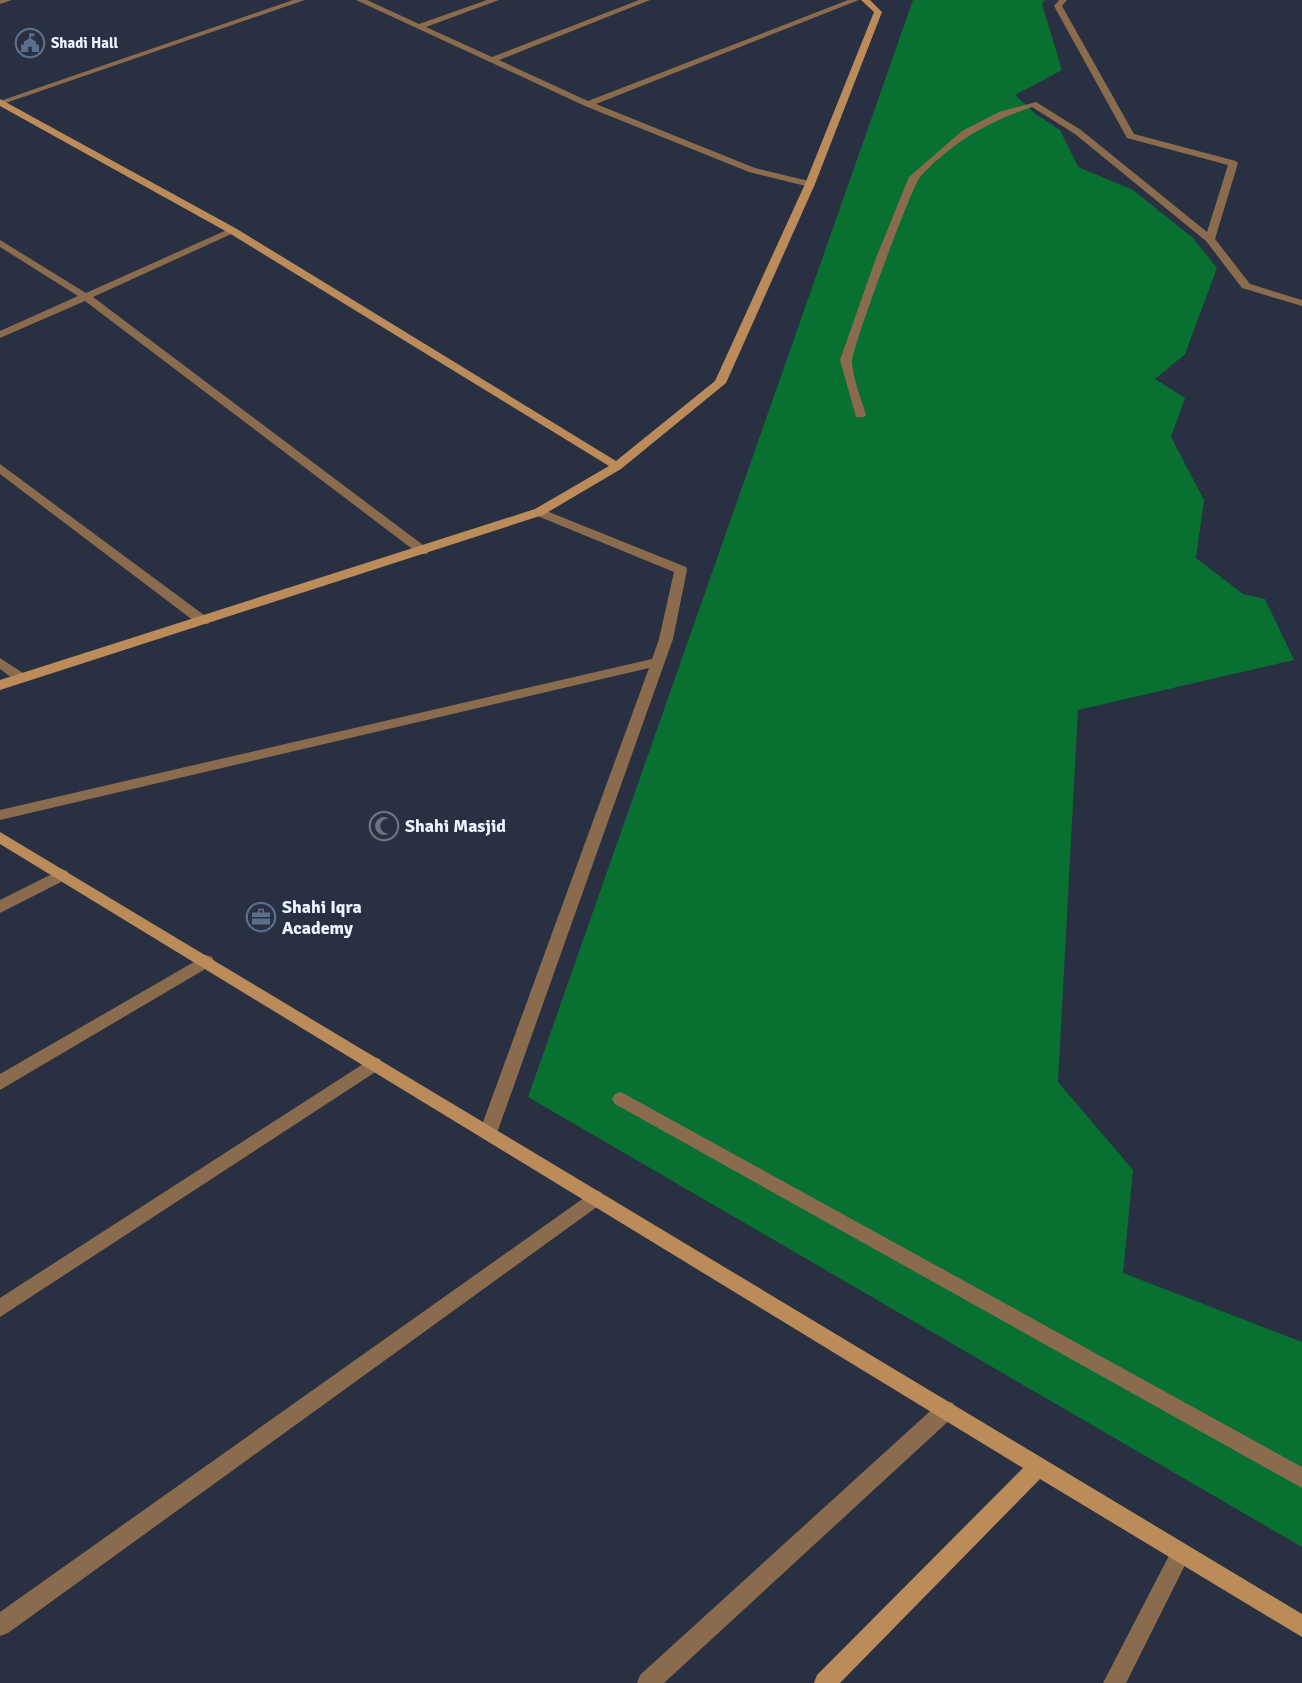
<svg xmlns="http://www.w3.org/2000/svg" width="1302" height="1683" font-family="Signika,sans-serif">
	<style>
		.forest { fill: #087132 }
		.lines { fill: none; stroke-linecap: round; stroke-linejoin: round }
		.street { fill: #8a6b4d; fill-rule: evenodd }
		.secondary { fill: #bc8b5a; fill-rule: evenodd }
		.labels { text-anchor: middle; dominant-baseline: central; stroke-width: 4.5; stroke-linejoin: round; paint-order: stroke }
		.far-poi-label { font-size: 15px; font-weight: bold; fill: #ecf2fe; stroke: #283042; text-anchor: start }
		.poi-label { font-size: 18px; font-weight: bold; fill: #ecf2fe; stroke: #283042; text-anchor: start }
	</style>
	<rect width="100%" height="100%" fill="#283042"/>
	<path class="forest" d="M913 0H1045L1042 4 1062 70 1015 95 1037 115 1060 130 1078 167 1133 190 1193 238 1217 268 1185 354 1155 379 1185 398 1171 437 1204 500 1196 558 1243 594 1265 599 1294 660 1078 710 1058 1082 1133 1170 1123 1273 1302 1342V1547L528 1097Z"/>
	<g class="lines">
		<path class="street" d="M0 0H12L0 4Z
			M293 0H305L0 105V101Z
			M356 0H367L419 24 487 0H499L426 27 492 57 639 0H650L499 60 588 101 848 0H859L596 104 755 168 813 182 815 184 810 187 749 172 585 106Z
			M1059 0H1067L1062 6 1134 134 1236 161 1238 163 1215 239 1250 284 1302 300V306L1242 288 1206 241 1075 134 1032 107C989 121 951 143 920 177 912 186 851 350 852 362 853 379 861 398 866 415L864 417H856L840 360 876 258 909 177 962 131 999 112 1036 102 1081 130 1207 232 1228 165 1127 138 1054 6Z
			M229 229 238 231 93 297 427 548 429 551 427 554H419L85 301 0 338V331L78 296 0 247V240L86 293Z
			M0 464 208 618 210 621 208 624H198L0 474Z
			M539 508 686 567 687 570 673 639 497 1133 494 1138 488 1140 482 1138 479 1133 649 668 0 820V810L652 659 659 639 674 572 535 515 533 512Z
			M0 658 26 675 28 678 26 681H16L0 669Z
			M62 869 67 871 70 875 67 879 0 913V900Z
			M206 955 212 957 214 961 212 965 0 1090V1074Z
			M374 1057 380 1059 382 1064 380 1069 0 1317V1298Z
			M621 1092 1302 1467V1488L615 1104 612 1099 615 1094Z
			M595 1190 601 1192 604 1198 601 1204 8 1633 0 1636V1612Z
			M946 1401 953 1403 956 1410 953 1417 664 1683H637L640 1675 939 1403Z
			M1181 1543 1188 1546 1191 1553 1126 1683H1103L1174 1546Z"/>
		<path class="secondary" d="M861 0H870L882 12 815 184 726 383 621 469 543 515 0 690V680L535 509 609 466 229 233 0 106V99L237 229 616 461 715 381 805 184 874 12Z
			M0 832 1302 1614V1637L1040 1479 840 1683H814L817 1675 1023 1468 0 844Z"/>
	</g>
	<defs>
		<g id="civic-ring" transform="scale(1.5)"><circle r="9.5" fill="#283042" stroke="#5c6f8a" stroke-width="1.5"/><path d="M-.6-6.5H3V-4.5H.6V-3L4-1V1h2V6H-6V1h2V-1L-.6-3ZM-1.2 2.5V6h2.4V2.5Z" fill="#5c6f8a"/></g>
		<g id="mosque-ring" transform="scale(1.5)"><circle r="9.5" fill="#283042" stroke="#6b7280" stroke-width="1.5"/><path d="M3.5-4.9A6 6 0 1 0 3.5 4.9A5 5 0 1 1 3.5-4.9Z" fill="#6b7280"/></g>
		<g id="office-ring" transform="scale(1.5)"><circle r="9.5" fill="#283042" stroke="#5c6f8a" stroke-width="1.5"/><path d="M-6-3h4V-5.5h4V-3h4V5H-6ZM-1-4.5V-3h2v-1.5ZM-6 0V1H6V0Z" fill="#5c6f8a"/></g>
	</defs>
	<g fill-rule="evenodd">
		<use href="#civic-ring" x="30" y="43"/>
		<use href="#mosque-ring" x="384" y="826"/>
		<use href="#office-ring" x="261" y="917"/>
	</g>
	<g class="labels">
		<g class="far-poi-label">
			<text x="51" y="43">Shadi Hall</text>
		</g>
		<g class="poi-label">
			<text x="405" y="826">Shahi Masjid</text>
			<text x="282" y="907">Shahi Iqra<tspan x="282" dy="21">Academy</tspan></text>
		</g>
	</g>
</svg>
